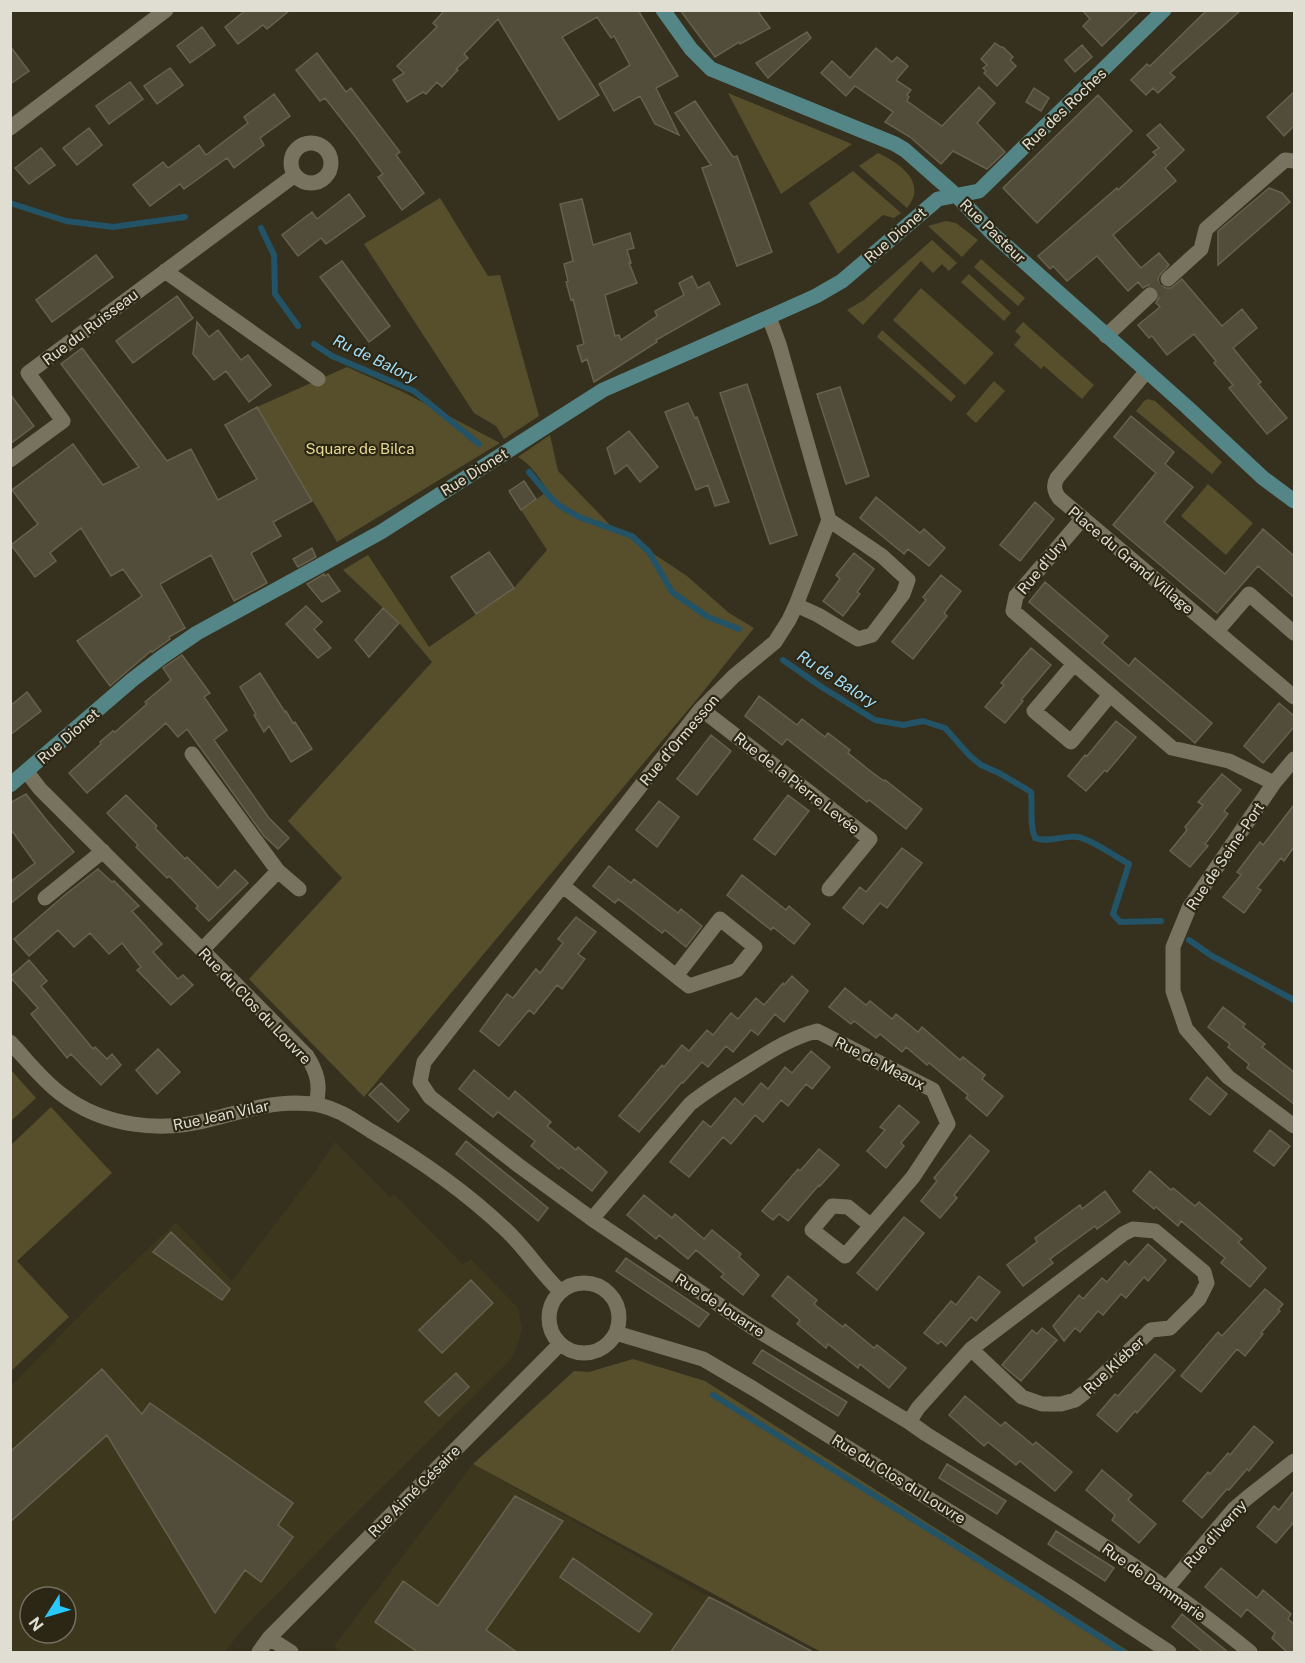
<svg xmlns="http://www.w3.org/2000/svg" width="1305" height="1663" font-family="'Public Sans',sans-serif">
	<style>
		.built { fill: #3d371d; fill-rule: evenodd }
		.green { fill: #574f2c }
		.lines { fill: none; stroke-linecap: round; stroke-linejoin: round }
		.stream { stroke: #235367; stroke-width: 6 }
		.building { fill: #524d3a; stroke: #66614d; stroke-width: 1.5 }
		.street-tunnel { stroke: #504b39; stroke-width: 15; stroke-dasharray: 15 8; stroke-linecap: butt }
		.street { stroke: #78735e; stroke-width: 15 }
		.secondary { stroke: #558687; stroke-width: 15 }
		.labels { text-anchor: middle; dominant-baseline: central; stroke-width: 4.5; stroke-linejoin: round; paint-order: stroke }
		.street-label { font-size: 15px; fill: #e0ded2; stroke: #2c2715 }
		.park-label { font-size: 15px; fill: #ead992; stroke: #2c2715 }
		.water-label { font-size: 16px; font-style: italic; fill: #a1defa; stroke: #2c2715 }
	</style>
	<rect width="100%" height="100%" fill="#36311e"/>
	<path class="built" d="M335 1142 390 1197 394 1194 463 1265 471 1259 518 1308 522 1329 517 1347 511 1359 341 1528 240 1632 225 1652H11L10 1387 99 1296 176 1222 232 1281 315 1172ZM30 1597H66V1633H30Z
		M473 1464 709 1597 815 1652H342L334 1646Z"/>
	<path class="green" d="M728 93 852 144 781 194Z
		M878 153C900 163 928 183 907 208L859 166Z
		M853 171 901 213 894 218 883 215 838 254 809 203Z
		M440 198 488 276 500 275 539 416 504 439 496 426 474 413 364 244Z
		M946 221 956 223 978 240 962 257 928 226Z
		M932 240 957 263 949 271 942 264 933 273 921 261 863 325 847 310 864 300Z
		M981 259 1025 298 1018 306 974 267Z
		M969 274 1011 313 1004 321 961 282Z
		M921 288 994 353 965 385 893 320Z
		M1023 322 1094 385 1082 399 1044 366 1041 369 1014 345 1021 337 1015 331Z
		M882 330 956 396 951 402 877 337Z
		M347 367 403 392 500 443 337 542 257 407Z
		M994 381 1005 391 976 423 966 414Z
		M1148 399 1155 401 1222 462 1212 474 1136 411 1144 401Z
		M550 435 558 471 610 525 687 576 729 613 754 628 698 698 364 1097 249 979 342 878 288 821 432 662 399 623 343 570 368 555 429 647 514 588 547 550 521 510 548 491C539 478 532 465 518 457Z
		M1208 484 1253 523 1226 555 1181 516Z
		M11 1070 36 1098 11 1121Z
		M51 1107 112 1173 17 1261 69 1317 11 1371V1145Z
		M633 1359 705 1381 1130 1652H821L473 1464 574 1371 589 1372Z"/>
	<g class="lines">
		<path class="stream" d="M10 203 66 221 113 227 185 217
			M261 228 274 255 275 294 298 326
			M314 344 332 356 414 391 479 444
			M529 472 550 497 560 506 579 517 632 536 649 552 672 592 708 617 739 629
			M783 660 820 686 875 720 903 725 923 721 945 728 970 756 981 765 999 773 1031 792C1033 807 1029 824 1035 838 1049 843 1063 835 1078 837 1091 839 1116 857 1129 864L1113 914 1120 922 1161 921
			M1189 940 1212 956 1294 1000
			M713 1395 1038 1597 1123 1652"/>
	</g>
	<path class="building" d="M246 10H290L267 29 263 25 238 44 225 27Z
		M445 10H638L678 76 656 88 679 135 655 124 640 96 614 111 599 84 630 65 614 36 611 38 597 17 562 37 599 95 559 120 498 19 464 54 468 58 456 69 458 70 442 87 437 82 426 94 423 92 407 102 393 80 404 73 397 66 437 27 433 23Z
		M680 10H757L770 28 740 44 739 42 715 57Z
		M1082 10H1139L1102 46 1083 26 1090 19Z
		M1207 10H1241L1170 73 1175 77 1158 93 1153 88 1146 95 1131 80 1147 64 1150 66Z
		M202 27 215 45 190 63 177 46Z
		M807 32 811 38 768 78 756 63Z
		M995 43 1001 47H1003L1013 57 1010 60 1016 66 997 86 984 73 986 71 983 68 987 65 981 59Z
		M1082 45 1092 57 1075 72 1065 60Z
		M10 46 29 71 10 84Z
		M876 48 892 62 897 57 908 66 896 80 911 90 907 95 909 97 907 101 942 126 979 87 995 103 977 123 1005 152 987 169 953 151 941 164 910 137 885 122 893 112 855 86 846 96 821 73 832 61 850 78Z
		M317 53 346 92 351 88 400 152 396 155 424 193 402 210 378 177 383 174 354 135 325 98 320 101 296 70Z
		M170 68 183 85 157 104 144 86Z
		M130 82 143 99 109 124 96 106Z
		M1034 88 1049 98 1041 111 1026 102Z
		M1294 92V126L1284 136 1267 117Z
		M274 94 290 116 260 138 264 145 234 168 227 158 184 189 180 184 150 206 133 185 163 162 168 168 199 145 206 155 248 123 244 117Z
		M1098 95 1132 131 1037 223 1003 188Z
		M695 101 733 157 737 156 772 252 737 266 702 168 711 165 675 113Z
		M1160 124 1184 150 1165 168 1176 181 1113 235 1141 268 1159 253 1169 265 1159 276 1158 280 1160 285 1166 288H1171L1182 279 1222 326 1242 309 1257 328 1233 348 1261 382 1258 384 1287 418 1267 434 1229 388 1233 385 1214 363 1216 361 1194 334 1167 355 1152 336 1149 338 1138 325 1160 307 1156 303 1159 297V292L1157 288 1148 285 1143 288 1138 282 1128 291 1097 256 1067 281 1053 266 1050 269 1038 256 1117 188 1118 190 1156 155 1153 152 1159 148 1147 135Z
		M89 128 102 145 77 165 63 148Z
		M41 148 55 165 29 184 15 168Z
		M1269 188 1282 193 1290 202 1218 265V231Z
		M349 194 365 216 326 244 321 238 298 256 282 235 312 212 317 219Z
		M582 199 593 245 630 233 634 248 627 250 631 263H629L637 283 605 295 615 336 619 335 621 340 657 316 655 311 684 295 679 283 692 276 698 288 709 282 720 304 656 340 657 342 594 382 587 359 582 362 577 346 584 344 573 299 571 300 566 282 568 281 564 264 573 261 560 204Z
		M96 255 113 277 52 322 36 300Z
		M342 261 390 326 369 342 320 277Z
		M177 296 193 318 133 363 116 341Z
		M197 322 209 337 218 330 241 360 248 355 271 385 249 402 226 371 214 380 193 354Z
		M82 348 167 461 191 449 218 500 257 479 225 425 257 407 312 501 273 522 281 536 251 553 267 583 234 601 211 555 160 584 185 628 169 637 170 639 152 652 151 651 110 686 77 641 142 596 123 569 111 576 81 528 50 553 56 561 35 577 11 545 38 524 12 490 73 444 103 485 139 467 61 364Z
		M747 384 797 535 770 544 720 393Z
		M840 387 869 476 846 484 817 394Z
		M10 394 34 426 10 444Z
		M688 403 695 418 697 417 729 502 715 506 708 485 696 490 665 412Z
		M1131 416 1174 452 1165 464 1193 487 1164 522 1225 574 1263 529 1294 556V597L1258 566 1217 613 1113 525 1156 473 1114 437Z
		M629 431 658 467 640 482 627 465 615 474 607 448Z
		M524 481 536 499 521 510 509 491Z
		M876 497 920 533 924 529 945 548 929 566 908 549 904 554 860 518Z
		M1035 502 1054 519 1020 561 1000 545Z
		M312 548 316 557 298 567 293 559Z
		M489 552 514 588 476 614 451 577Z
		M854 553 874 569 857 592 860 594 843 616 823 601 840 579 836 575Z
		M324 574 325 576 328 574 340 591 322 602 307 584Z
		M941 575 961 591 944 613 947 616 913 659 892 642 926 600 923 597Z
		M1045 582 1108 636 1102 643 1129 666 1135 658 1212 723 1195 743 1029 602Z
		M306 606 322 622 314 629 331 648 318 658 286 624Z
		M383 608 399 623 369 657 355 640Z
		M1031 648 1051 665 1021 700 1023 701 1005 723 985 707 1004 685 1001 683Z
		M182 655 210 693 204 697 227 730 214 740 269 818 289 838 278 849 264 836 187 729 178 737 166 723 87 793 69 773 101 744 100 742 113 731 115 732 147 704 145 702 171 680 163 668Z
		M260 673 285 712 286 711 293 723 295 722 312 749 291 762 269 726 264 732 254 715 256 714 240 687Z
		M27 692 41 711 10 735V706Z
		M759 696 797 725 802 719 825 737 828 733 850 750 848 753 869 770 884 781 885 780 922 809 906 829 869 800 867 802 787 739 782 745 745 716Z
		M1279 703 1294 716V727L1263 763 1244 746Z
		M1116 721 1136 737 1107 772 1105 770 1086 791 1068 776 1085 755 1087 756Z
		M711 735 731 751 697 795 677 779Z
		M1222 774 1241 790 1224 811 1228 814 1205 844 1208 846 1190 867 1170 851 1187 830 1185 827 1203 805 1198 802Z
		M26 794 48 822 74 852 10 904V882L35 863 10 828V803Z
		M126 795 157 826 155 828 185 859 187 857 218 888 235 870 248 883 209 921 196 908 198 906 169 876 167 878 136 847 138 845 107 813Z
		M788 795 809 811 775 855 754 839Z
		M659 801 679 817 657 847 636 830Z
		M1294 805V847L1284 861 1281 858 1257 888 1261 890 1244 913 1223 897 1241 875 1237 872 1260 842 1263 845Z
		M902 848 922 863 887 908 880 903 863 924 843 908 860 887 866 892Z
		M609 866 631 883 634 879 678 913 681 909 702 926 686 947 665 930 662 933 618 899 615 903 593 886Z
		M98 869 112 882 114 881 139 906 132 911 162 944 153 952 178 979 183 975 193 985 171 1005 137 970 141 967 122 943 109 954 90 933 74 947 58 930 29 956 14 939 66 894Z
		M742 875 786 910 789 906 810 924 794 944 773 927 771 930 727 895Z
		M576 917 596 932 578 954 585 959 562 989 557 985 534 1014 529 1010 499 1046 480 1031 507 994 513 998 536 969 540 973 563 943 558 939Z
		M29 960 47 981 41 986 93 1049 95 1047 107 1059 112 1054 121 1065 101 1085 71 1054 67 1058 31 1014 38 1008 10 977Z
		M792 976 808 991 784 1022 775 1014 758 1035 751 1030 733 1052 726 1046 708 1067 702 1062 683 1083 682 1082 639 1132 619 1116 662 1065 664 1067 682 1045 689 1051 707 1030 713 1035 731 1013 738 1019 756 998 764 1005 783 983 784 985Z
		M845 988 866 1005 870 1001 892 1019 896 1014 918 1032 922 1027 960 1060 963 1057 985 1075 982 1079 1003 1096 987 1116 966 1098 968 1095 929 1063 927 1065 906 1047 902 1052 880 1034 876 1038 854 1021 851 1024 829 1007Z
		M1223 1007 1245 1024 1243 1027 1265 1044 1262 1047 1294 1072V1104L1247 1068 1249 1064 1228 1047 1230 1044 1208 1027Z
		M158 1049 180 1072 157 1094 136 1070Z
		M811 1051 830 1067 812 1089 806 1084 788 1106 781 1100 763 1122 755 1115 731 1144 723 1137 689 1177 670 1162 703 1121 711 1127 735 1098 743 1105 761 1083 768 1089 785 1067 792 1073Z
		M474 1070 509 1099 515 1091 551 1122 547 1126 576 1150 578 1147 607 1172 592 1191 561 1167 559 1169 531 1146 535 1141 498 1112 493 1117 459 1089Z
		M1207 1077 1227 1094 1210 1115 1190 1099Z
		M381 1083 409 1110 398 1122 369 1095Z
		M899 1105 919 1122 901 1143 904 1146 886 1168 867 1151 885 1130 880 1127Z
		M1270 1130 1290 1146 1274 1166 1254 1151Z
		M970 1135 989 1151 954 1195 957 1198 940 1218 921 1201 937 1181 934 1178Z
		M466 1141 548 1208 538 1221 456 1154Z
		M819 1149 839 1165 820 1186 819 1185 788 1221 779 1214 773 1220 762 1211 798 1169 800 1171Z
		M1150 1171 1171 1190 1173 1188 1195 1206 1199 1202 1242 1239 1238 1242 1266 1268 1250 1287 1221 1263 1225 1258 1181 1221 1178 1226 1156 1207 1154 1209 1133 1191Z
		M1105 1191 1120 1212 1097 1229 1095 1226 1050 1259 1053 1263 1023 1286 1007 1265 1037 1242 1035 1238 1080 1205 1082 1209Z
		M644 1195 672 1218 675 1214 704 1239 712 1230 741 1254 739 1257 759 1275 743 1295 721 1277 724 1274 696 1250 688 1259 659 1235 656 1239 627 1215Z
		M904 1217 924 1233 877 1290 857 1273Z
		M171 1232 230 1289 222 1300 153 1252Z
		M1148 1244 1166 1260 1148 1281 1144 1277 1126 1298 1121 1294 1103 1315 1098 1311 1080 1332 1075 1328 1064 1341 1053 1326 1079 1295 1083 1299 1102 1278 1107 1282 1125 1261 1129 1265Z
		M626 1258 709 1314 699 1327 616 1271Z
		M788 1276 817 1300 814 1304 829 1316 843 1327 845 1324 874 1348 877 1345 906 1368 889 1388 860 1364 858 1368 828 1344 826 1348 797 1324 800 1320 772 1296Z
		M979 1276 1000 1292 976 1321 971 1317 946 1346 941 1341 938 1344 924 1333 951 1301 956 1305Z
		M471 1280 493 1303 442 1353 419 1330Z
		M1265 1289 1283 1304 1278 1310 1280 1311 1261 1333 1263 1334 1245 1356 1237 1349 1201 1392 1181 1376 1218 1332 1222 1336Z
		M1042 1328 1057 1340 1021 1381 1002 1365 1032 1330 1037 1334Z
		M762 1350 847 1402 838 1416 753 1363Z
		M1155 1354 1175 1370 1137 1413 1135 1411 1117 1432 1097 1415 1115 1394 1118 1396Z
		M102 1369 142 1414 150 1403 293 1503 278 1525 293 1537 261 1582 245 1570 215 1613 107 1435 10 1522V1452Z
		M456 1373 469 1387 439 1416 425 1402Z
		M965 1396 1001 1426 1005 1422 1033 1445 1036 1442 1072 1472 1055 1491 1020 1461 1016 1465 988 1442 984 1446 949 1415Z
		M1254 1426 1273 1442 1249 1471 1247 1469 1229 1490 1227 1489 1202 1518 1183 1501 1208 1472 1210 1474 1228 1453 1230 1455Z
		M947 1464 1006 1501 997 1514 939 1478Z
		M1102 1470 1132 1495 1128 1500 1156 1524 1139 1543 1112 1520 1115 1515 1086 1490Z
		M1294 1491V1522L1276 1543 1257 1527 1274 1506 1279 1510Z
		M515 1496 563 1521 486 1630 518 1653H419L375 1622 403 1581 438 1606Z
		M1056 1531 1114 1568 1105 1581 1048 1544Z
		M573 1558 652 1614 639 1632 560 1577Z
		M1221 1568 1257 1598 1263 1590 1291 1614 1288 1619 1294 1624V1653H1288L1272 1638 1275 1633 1247 1609 1241 1617 1205 1587Z
		M709 1597 725 1605 815 1653H670Z
		M1182 1614 1229 1653H1204L1172 1627Z"/>
	<g class="lines">
		<path class="street-tunnel" d="M1150 295 1168 279"/>
		<path class="street" d="M10 128 166 10
			M291 163a20 20 0 1 1 40 0a20 20 0 1 1-40 0Z
			M165 271 318 379
			M1168 279 1201 249 1206 229 1285 160 1294 161
			M769 317 779 344 829 520 796 605 789 620 775 642 734 676 701 709 424 1062 420 1082 430 1097 518 1165 592 1219 752 1327 909 1422 926 1434C1036 1503 1150 1569 1250 1652
			M1106 336 1150 295
			M1146 372 1057 478C1053 485 1054 491 1059 498L1294 697
			M10 460 63 421 28 373 295 175
			M1083 518 1016 596 1013 611 1172 748 1229 761 1274 783
			M796 605 818 615 858 639 872 635 903 594 908 580 882 556 829 520
			M1217 631 1249 594 1294 633
			M1074 664 1034 711 1071 742 1110 695
			M701 709 870 839 829 889
			M192 754 278 871 202 950
			M1294 759 1274 783 1189 908 1173 947V991L1186 1029 1228 1077 1294 1126
			M27 772 40 789 202 950 307 1056C317 1072 321 1085 316 1104
			M278 871 299 889
			M563 886 676 976 720 919 755 947 737 970 689 986 676 976
			M45 898 103 851
			M10 1042C26 1059 42 1080 61 1094 104 1127 161 1133 212 1119 241 1112 266 1103 296 1103 304 1104 312 1103 319 1105 341 1110 353 1120 371 1131 419 1159 466 1192 506 1230 526 1249 541 1273 560 1291
			M592 1219 690 1104C706 1091 724 1080 742 1069 766 1054 789 1038 817 1031L933 1090 948 1124 913 1177 845 1256 812 1230 832 1206 848 1207 870 1225
			M549 1318a35 35 0 1 1 70 0a35 35 0 1 1-70 0Z
			M616 1333 703 1359 754 1389 1070 1587 1169 1652
			M909 1422 918 1408 971 1349 1123 1234 1133 1229 1155 1231 1204 1272 1207 1283 1199 1299 1170 1328 1151 1330 1084 1393 1075 1400 1061 1404H1042L1022 1397 971 1349
			M1167 1588 1234 1509 1247 1498 1294 1461
			M269 1638 291 1652
			M259 1652 269 1638 560 1344"/>
		<path class="secondary" d="M663 10 691 49 711 69 895 144 905 150 957 196 993 234 1187 407 1263 478 1294 501
			M10 785 132 680 162 657 197 633 381 532 603 390 769 317 816 296 842 281 938 199 979 191 1164 10"/>
	</g>
	<g class="labels">
		<g class="street-label">
			<text transform="translate(1064 109) rotate(-44)">Rue des Roches</text>
			<text transform="translate(993 231) rotate(44)">Rue Pasteur</text>
			<text transform="translate(895 235) rotate(-41)">Rue Dionet</text>
			<text transform="translate(90 327) rotate(-37)">Rue du Ruisseau</text>
			<text transform="translate(474 472) rotate(-32)">Rue Dionet</text>
			<text transform="translate(1131 560) rotate(40)">Place du Grand Village</text>
			<text transform="translate(1042 566) rotate(-50)">Rue d'Ury</text>
			<text transform="translate(68 736) rotate(-41)">Rue Dionet</text>
			<text transform="translate(679 740) rotate(-50)">Rue d'Ormesson</text>
			<text transform="translate(797 783) rotate(38)">Rue de la Pierre Levée</text>
			<text transform="translate(1225 856) rotate(-56)">Rue de Seine-Port</text>
			<text transform="translate(255 1006) rotate(46)">Rue du Clos du Louvre</text>
			<text transform="translate(880 1063) rotate(27)">Rue de Meaux</text>
			<text transform="translate(221 1115) rotate(-12)">Rue Jean Vilar</text>
			<text transform="translate(720 1305) rotate(33)">Rue de Jouarre</text>
			<text transform="translate(1114 1365) rotate(-43)">Rue Kléber</text>
			<text transform="translate(899 1479) rotate(32)">Rue du Clos du Louvre</text>
			<text transform="translate(414 1491) rotate(-45)">Rue Aimé Césaire</text>
			<text transform="translate(1215 1534) rotate(-48)">Rue d'Iverny</text>
			<text transform="translate(1154 1582) rotate(35)">Rue de Dammarie</text>
		</g>
		<g class="park-label">
			<text x="360" y="448">Square de Bilca</text>
		</g>
		<g class="water-label">
			<text transform="translate(375 359) rotate(26)">Ru de Balory</text>
			<text transform="translate(837 679) rotate(33)">Ru de Balory</text>
		</g>
	</g>
	<rect width="1305" height="1663" fill="none" stroke="#e0ded2" stroke-width="24"/>
	<g transform="translate(48 1615) rotate(233)"><circle r="28" fill="#2c2715" stroke="#747061" stroke-width="1.5"/>
	<path d="M0-4.5L10 22L0 15L-10 22Z" fill="#29c8ff"/>
	<text y="-9" font-size="16" font-weight="bold" text-anchor="middle" fill="#e0ded2">N</text>
	</g>
</svg>
